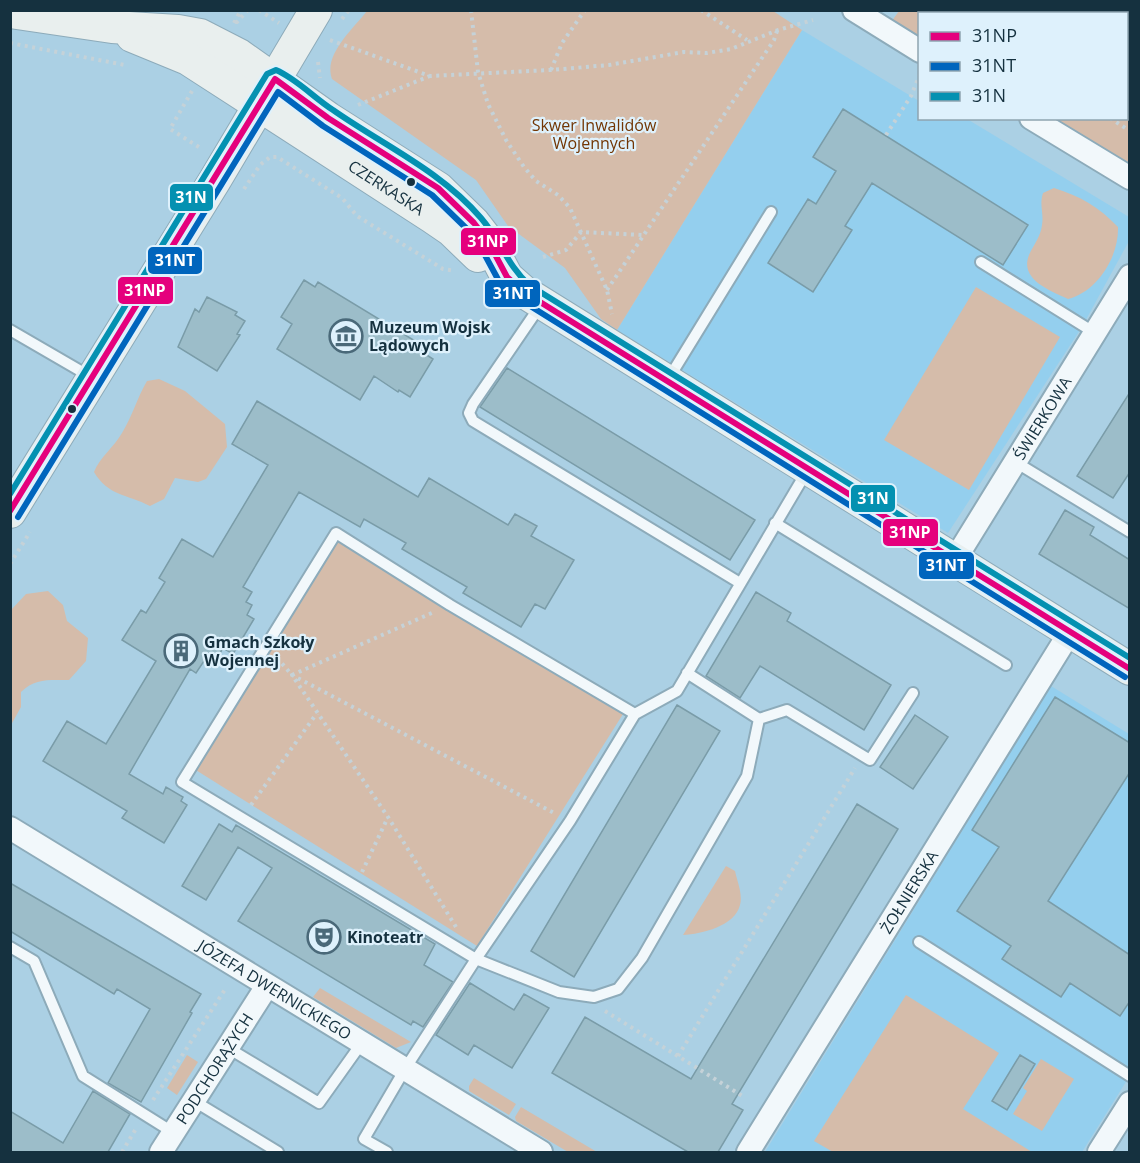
<svg xmlns="http://www.w3.org/2000/svg" width="1140" height="1163" font-family="'Open Sans',sans-serif">
	<style>
		.built { fill: #94cfee }
		.green { fill: #d5bcaa }
		.building { fill: #9cbdc9; stroke: #7a9ca8; stroke-width: 1.5 }
		.lines { fill: none; stroke-linecap: round; stroke-linejoin: round }
		.lane-casing { stroke: #8dabba; stroke-width: 14 }
		.street-casing { stroke: #8dabba; stroke-width: 26 }
		.secondary-casing { stroke: #8dabba; stroke-width: 34 }
		.path { stroke: #c5d2d8; stroke-width: 4; stroke-dasharray: 3 4.5; stroke-linecap: butt }
		.lane { stroke: #f2f8fb; stroke-width: 10 }
		.street { stroke: #f2f8fb; stroke-width: 22 }
		.secondary { stroke: #e9efee; stroke-width: 32 }
		.bus-1-casing { stroke: #def1fc; stroke-width: 10 }
		.bus-2-casing { stroke: #def1fc; stroke-width: 10 }
		.bus-3-casing { stroke: #def1fc; stroke-width: 10 }
		.bus-1 { stroke: #e5007d; stroke-width: 6 }
		.bus-2 { stroke: #0065bd; stroke-width: 6 }
		.bus-3 { stroke: #0491b1; stroke-width: 6 }
		.bus-dot { fill: #15313f; stroke: #def1fc; stroke-width: 2 }
		.labels { text-anchor: middle; dominant-baseline: central; stroke-width: 4.5; stroke-linejoin: round; paint-order: stroke }
		.park-label { font-size: 16px; fill: #723604; stroke: #def1fc }
		.street-label { font-size: 16px; fill: #15313f; stroke: #def1fc }
		.poi-label { font-size: 16px; font-weight: bold; fill: #15313f; stroke: #def1fc; text-anchor: start }
		.line-badge { stroke: #def1fc; stroke-width: 2 }
		.badge-label { font-size: 16px; text-anchor: middle; font-weight: bold; fill: #fff }
	</style>
	<rect width="100%" height="100%" fill="#abd0e4"/>
	<path class="built" d="M802 30 919 101 920 118 967 119 1129 217V241L1082 327 948 533 617 330Z
		M1051 686 1129 734V1077L1082 1152H765Z"/>
	<path class="green" d="M994 10 999 13 920 14 919 44 889 25 899 11Z
		M773 11 802 30 617 330 601 319 565 268 508 226 476 180 332 79C323 55 353 29 367 11Z
		M1127 94 1130 96 1129 171 1043 119 1126 118Z
		M1054 188C1080 196 1099 207 1118 227 1119 257 1097 292 1068 299 1051 291 1019 280 1029 255 1033 246 1041 236 1042 225 1044 213 1039 205 1043 193Z
		M976 287 1060 337 969 490 884 440Z
		M159 379 185 391 225 424 227 447 206 479 198 482 175 478 164 499 150 506C127 494 108 496 94 472 100 457 114 447 122 433 132 417 137 398 147 381Z
		M337 535 623 714 477 946 191 767Z
		M48 591 63 605 67 621 88 638 86 661 69 680C49 680 35 678 21 692V707L11 725V610L26 594Z
		M726 866 735 871C737 881 743 894 740 905 735 926 702 934 683 935Z
		M320 988 411 1042 396 1048 313 997Z
		M906 995 999 1053 963 1109 1032 1152H833L814 1141Z
		M187 1055 198 1062 177 1095 167 1088Z
		M1041 1059 1074 1079 1042 1131 1013 1114 1027 1091 1023 1088Z
		M474 1078 516 1104 509 1115 469 1091V1086Z
		M521 1107 597 1152H568L516 1121 515 1117Z"/>
	<path class="building" d="M843 109 1028 225 1003 265 872 183 845 226 852 230 813 292 768 263 808 199 816 204 836 171 813 157Z
		M304 280 315 287 318 282 425 347 422 352 433 359 410 397 399 390 398 392 374 376 360 400 277 349 292 324 281 317Z
		M207 297 237 312 235 315 245 321 237 334 240 335 217 371 178 347 195 309 199 312Z
		M507 368 755 520 730 560 480 407Z
		M1130 392V472L1113 498 1077 476Z
		M257 401 418 497 429 478 508 525 515 514 537 526 531 536 574 560 545 609 535 604 521 627 463 593 467 587 402 549 406 543 364 519 360 527 299 492 243 587 252 592 246 602 252 605 247 615 254 619 233 654 223 648 213 666 204 661 196 673 190 669 129 774 163 794 166 787 183 797 181 801 187 805 164 843 122 818 127 811 43 761 67 721 106 744 156 661 122 640 141 610 146 613 165 582 159 578 182 539 213 557 268 465 232 444Z
		M1065 510 1094 527 1090 535 1130 560V609L1039 554Z
		M756 592 791 613 787 621 891 685 864 730 760 666 740 698 706 676Z
		M1055 697 1130 743V772L1048 901 1130 955V1001L1120 1016 1070 983 1061 997 1002 959 1011 946 957 911 999 847 972 830Z
		M677 705 720 731 574 977 531 951Z
		M915 715 948 737 913 789 880 767Z
		M857 804 898 829 732 1104 743 1110 718 1152H688L552 1073 585 1017 691 1079Z
		M219 824 232 832 236 825 435 944 424 965 453 982 423 1027 413 1021 411 1025 238 921 272 868 238 847 206 900 182 886Z
		M10 883 201 994 190 1012 192 1013 141 1102 108 1083 150 1009 117 989 114 994 10 931Z
		M470 983 514 1010 524 994 549 1008 512 1068 474 1045 468 1055 436 1035Z
		M1020 1055 1035 1064 1007 1110 992 1101Z
		M93 1091 130 1114 108 1152H10V1111L63 1143Z"/>
	<g class="lines">
		<g class="lane-casing">
			<path id="lane" d="M981 262 1095 333
				M540 306 473 404 469 413 473 421 740 583
				M10 330 91 377
				M669 378 771 212
				M1017 463 1130 532
				M775 523 1006 665
				M635 714 570 821 476 959 182 782 336 533 450 605 635 714 677 691 807 471
				M759 719 787 710 870 760 913 693
				M919 942 1130 1076
				M10 947 34 961 83 1076 174 1133
				M228 1048 319 1103 361 1044
				M194 1101 278 1152
				M387 1152 364 1139 405 1069 476 959 559 992 594 997 618 989 642 958 747 776 759 719 687 673"/>
		</g>
		<g class="street-casing">
			<g id="street">
				<path d="M854 10 920 51"/>
				<path d="M1015 10 1020 14"/>
				<path d="M1126 80 1130 81"/>
				<path d="M1031 118 1130 178"/>
				<path id="s1" d="M954 561 1130 276"/>
				<path id="s2" d="M10 828 541 1152"/>
				<path id="s3" d="M161 1152 267 986"/>
				<path id="s4" d="M748 1152 1070 632"/>
				<path d="M1099 1152 1130 1103"/>
			</g>
		</g>
		<g class="secondary-casing">
			<g id="secondary">
				<path d="M10 12 112 27 178 31 200 35 239 55 328 118 438 188 474 223 488 241 507 277 524 292 1130 669"/>
				<path id="s5" d="M132 36 188 59 205 70 432 217 451 230 478 256"/>
				<path d="M10 512 215 180 316 10"/>
			</g>
		</g>
		<path class="path" d="M259 10 279 23
			M471 10 478 72 488 104 506 140 524 167 536 181 558 195 570 208 607 290 612 314
			M701 10 747 40
			M935 10 940 14
			M953 14 955 10
			M342 19 349 10
			M234 23 241 10
			M236 23 248 10
			M330 40 430 76 551 70 609 65 684 52 707 53 731 49 778 30 813 20
			M10 43 125 65
			M318 62 320 78
			M551 70 562 43 585 10
			M192 91 170 129 202 149
			M358 105 430 76
			M1110 118 1130 131
			M886 135 911 96 920 74
			M244 189 260 165 270 157H277L342 198 357 216 443 269 455 271
			M543 257 566 250 581 232 642 235
			M607 290 774 40 777 31
			M10 564 30 532
			M277 658 292 675 434 612
			M251 805 317 713
			M362 872 388 817
			M456 927 388 817 292 675 556 814
			M605 1011 744 1097
			M678 1056 855 768
			M153 1100 226 988
			M122 1152 137 1127"/>
		<use href="#lane" class="lane"/>
		<use href="#street" class="street"/>
		<use href="#secondary" class="secondary"/>
		<g class="bus-1-casing">
			<path id="bus-1" d="M10 511 275 79 328 118 438 188 474 223 488 241 507 277 524 292 1130 669"/>
		</g>
		<g class="bus-2-casing">
			<path id="bus-2" d="M18 517 278 92 323 126 432 195 467 229 480 246 500 283 519 299 1125 677"/>
		</g>
		<g class="bus-3-casing">
			<path id="bus-3" d="M10 494 267 74 276 70C297 79 314 98 333 110 383 145 441 171 481 218 500 240 508 266 529 285L1130 658"/>
		</g>
		<use href="#bus-1" class="bus-1"/>
		<use href="#bus-2" class="bus-2"/>
		<use href="#bus-3" class="bus-3"/>
	</g>
	<defs>
		<g id="museum-ring" transform="scale(1.725)"><circle r="9.5" fill="#def1fc" stroke="#4a6979" stroke-width="1.5"/><path d="M0-6L6-3V-2H-6V-3ZM-5-1h2V3h-2ZM-1-1h2V3h-2ZM3-1h2V3H3ZM-6 4H6V6H-6Z" fill="#4a6979"/></g>
		<g id="building-ring" transform="scale(1.725)"><circle r="9.5" fill="#def1fc" stroke="#4a6979" stroke-width="1.5"/><path d="M-4-6H4V6H1V3H-1V6H-4ZM-2.5-4.3h1.7v1.8h-1.7ZM.8-4.3h1.7v1.8H.8ZM-2.5-1h1.7V.8h-1.7ZM.8-1h1.7V.8H.8Z" fill="#4a6979"/></g>
		<g id="theatre-ring" transform="scale(1.725)"><circle r="9.5" fill="#def1fc" stroke="#4a6979" stroke-width="1.5"/><path d="M-5-5.5Q0-4 5-5.5V0Q5 5 0 6Q-5 5-5 0ZM-3.3-2.5H-1v1.5H-3.3ZM1-2.5H3.3v1.5H1ZM-2.8 1Q0 5.5 2.8 1Z" fill="#4a6979"/></g>
	</defs>
	<g fill-rule="evenodd">
		<use href="#museum-ring" x="346" y="336"/>
		<use href="#building-ring" x="181" y="651"/>
		<use href="#theatre-ring" x="324" y="937"/>
	</g>
	<g class="bus-dot">
		<circle cx="411" cy="182" r="5"/>
		<circle cx="72" cy="409" r="5"/>
	</g>
	<g class="labels">
		<g class="park-label">
			<text x="594" y="125">Skwer Inwalidów<tspan x="594" dy="18">Wojennych</tspan></text>
		</g>
		<g class="street-label">
			<text stroke="none"><textPath href="#s5" startOffset="297">CZERKASKA</textPath></text>
			<text stroke="none"><textPath href="#s1" startOffset="168">ŚWIERKOWA</textPath></text>
			<text stroke="none"><textPath href="#s4" startOffset="306">ŻOŁNIERSKA</textPath></text>
			<text stroke="none"><textPath href="#s2" startOffset="310">JÓZEFA DWERNICKIEGO</textPath></text>
			<text stroke="none"><textPath href="#s3" startOffset="99">PODCHORĄŻYCH</textPath></text>
		</g>
		<g class="poi-label">
			<text x="369" y="327">Muzeum Wojsk<tspan x="369" dy="18">Lądowych</tspan></text>
			<text x="204" y="642">Gmach Szkoły<tspan x="204" dy="18">Wojennej</tspan></text>
			<text x="347" y="937">Kinoteatr</text>
		</g>
	</g>
	<g class="line-badge">
		<rect x="169" y="183" width="45" height="29" rx="6" fill="#0491b1"/>
		<rect x="460" y="227" width="57" height="29" rx="6" fill="#e5007d"/>
		<rect x="147" y="246" width="56" height="29" rx="6" fill="#0065bd"/>
		<rect x="117" y="276" width="57" height="29" rx="6" fill="#e5007d"/>
		<rect x="484" y="279" width="57" height="29" rx="6" fill="#0065bd"/>
		<rect x="850" y="484" width="46" height="29" rx="6" fill="#0491b1"/>
		<rect x="882" y="518" width="57" height="29" rx="6" fill="#e5007d"/>
		<rect x="918" y="551" width="57" height="29" rx="6" fill="#0065bd"/>
	</g>
	<g class="badge-label">
		<text x="191" y="203">31N</text>
		<text x="488" y="247">31NP</text>
		<text x="175" y="266">31NT</text>
		<text x="145" y="296">31NP</text>
		<text x="513" y="299">31NT</text>
		<text x="873" y="504">31N</text>
		<text x="910" y="538">31NP</text>
		<text x="946" y="571">31NT</text>
	</g>
	<rect width="1140" height="1163" fill="none" stroke="#15313f" stroke-width="24"/>
	<rect x="918" y="12" width="210" height="108" fill="#def1fc" stroke="#8ea4b0" stroke-width="1.5"/>
	<rect x="930" y="32" width="30" height="9" fill="#e5007d" stroke="#8ea4b0" stroke-width="1.5"/>
	<text x="972" y="42" font-size="18" fill="#15313f">31NP</text>
	<rect x="930" y="62" width="30" height="9" fill="#0065bd" stroke="#8ea4b0" stroke-width="1.5"/>
	<text x="972" y="72" font-size="18" fill="#15313f">31NT</text>
	<rect x="930" y="92" width="30" height="9" fill="#0491b1" stroke="#8ea4b0" stroke-width="1.5"/>
	<text x="972" y="102" font-size="18" fill="#15313f">31N</text>
</svg>
